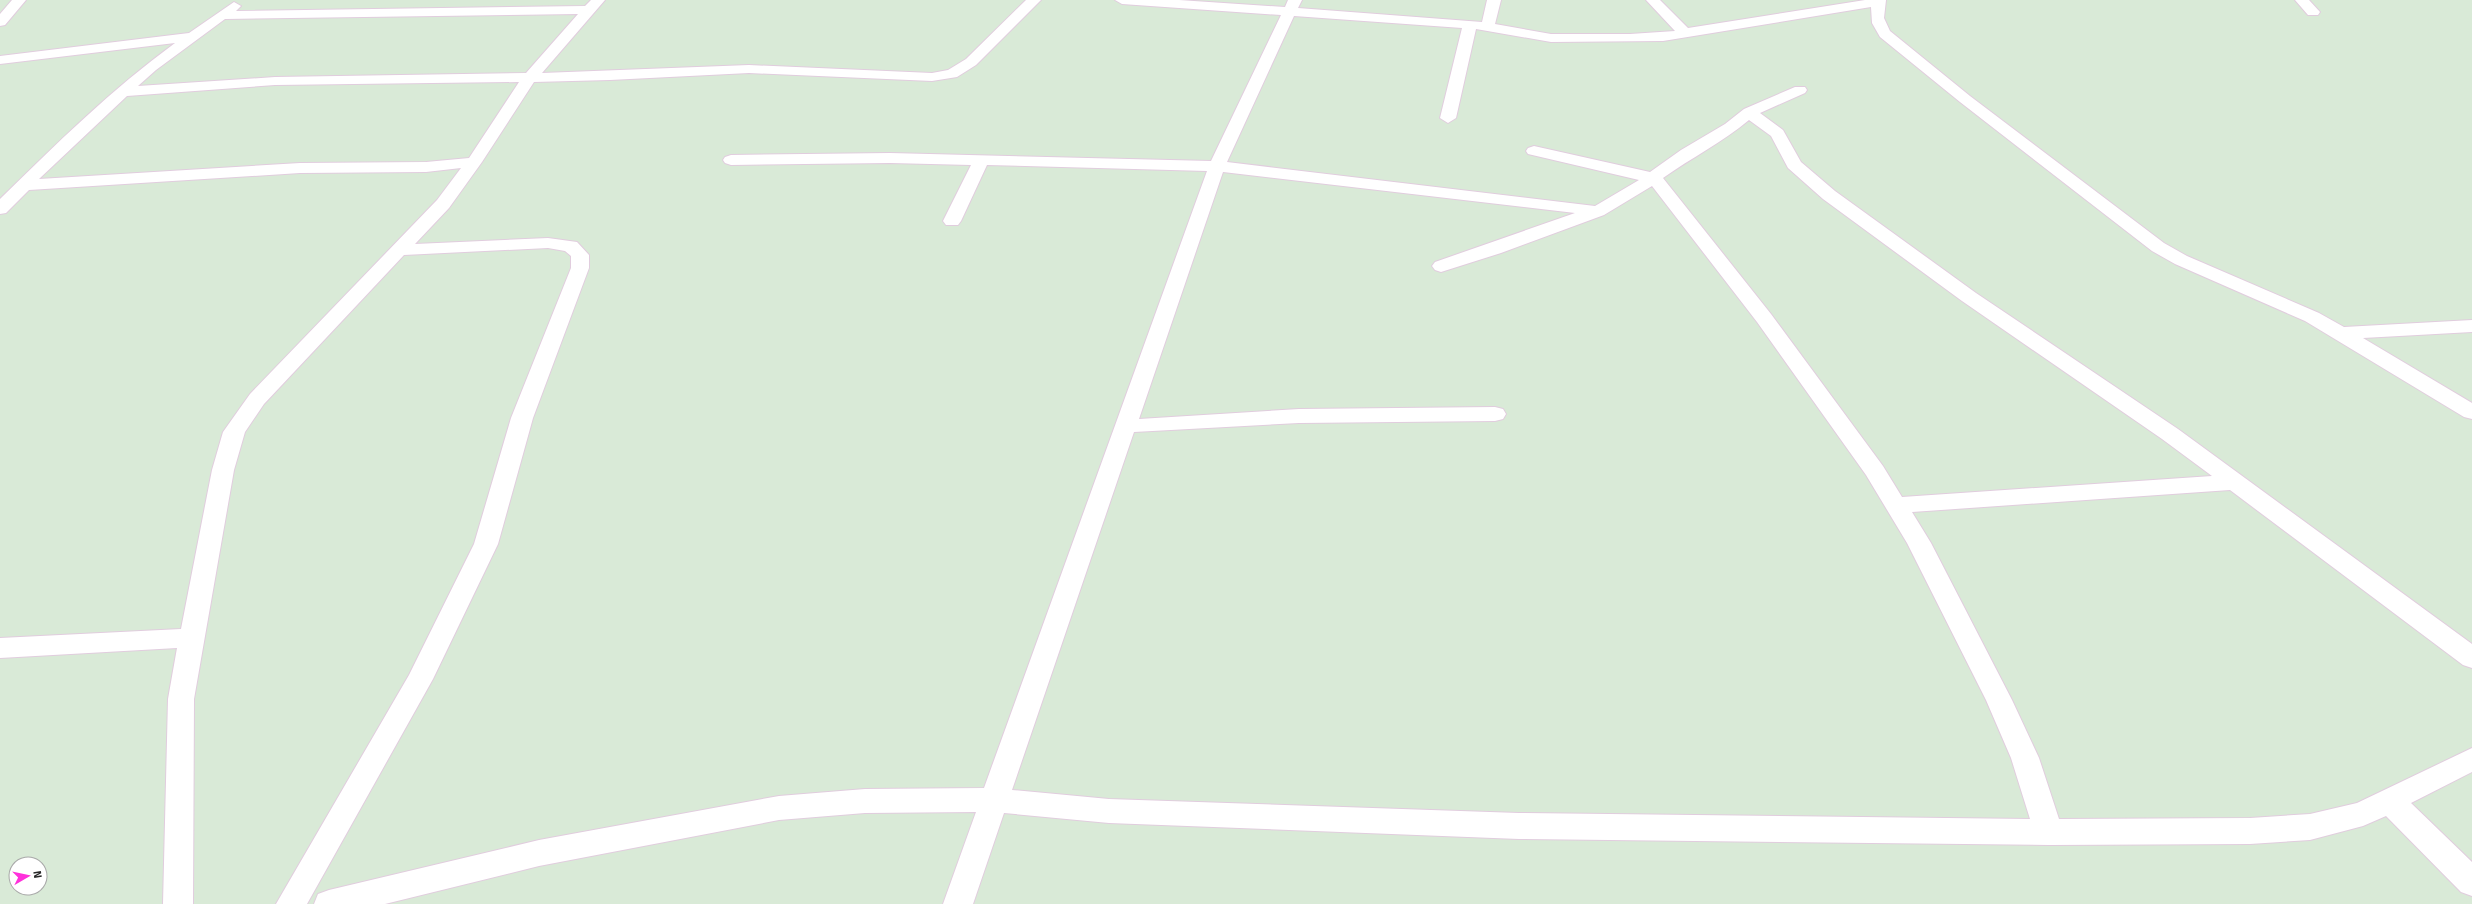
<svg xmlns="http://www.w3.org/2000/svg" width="2472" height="904" font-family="'Fira Sans',sans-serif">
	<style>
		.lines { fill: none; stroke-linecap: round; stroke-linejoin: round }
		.street-casing { stroke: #e1cdde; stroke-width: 2 }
		.street { fill: #fff; fill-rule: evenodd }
	</style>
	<rect width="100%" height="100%" fill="#d9ead7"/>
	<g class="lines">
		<g class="street-casing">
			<path id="street" d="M12 0H26L5 25 0 26V14Z
				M591 0H605L542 73 749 65 932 73 948 70 966 59 1026 0H1041L976 65 957 77 932 81 749 73 610 80 534 82 482 162 449 208 415 244 548 238 577 242 589 255V268L533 418 498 544 433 679 307 904H276L409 675 474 544 511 418 571 268V256L565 251 548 248 404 255 264 404 245 432 234 470 194 699 193 904H163L168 699 177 648 0 658V638L181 629 212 470 223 432 250 394 437 200 461 168 426 172 300 173 29 190 6 213 0 214V199C56 144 112 89 175 43L0 64V56L189 33 234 2 241 6 236 11 585 6ZM578 14 526 73 275 77 138 86 156 70 225 19ZM519 82 469 158 426 162 300 163 39 179 127 96 275 85Z
				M1115 0H1179L1285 7 1288 0H1302L1298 8 1482 22 1487 0H1501L1495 24 1551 34H1630L1675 31 1646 0H1660L1688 28 1865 0H1886L1884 18 1890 31 1970 96 2164 243 2187 256 2319 313 2344 327 2472 320V332L2363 338 2472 403V419L2464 417 2305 321 2175 264 2152 251 1960 102 1880 37 1872 23 1871 7 1663 41 1551 42 1476 29 1456 118 1448 123 1440 118 1462 28 1294 16 1227 162 1595 206 1639 180 1528 154 1526 151 1528 148 1534 146 1650 172 1681 150 1725 124 1744 109 1795 87H1805L1807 90 1805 93 1760 113 1783 130 1801 162 1835 191 1976 293 2178 429 2472 644V668L2463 665 2230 490 1912 512 1931 543 2012 700 2039 758 2059 819 2250 818 2310 814 2357 803 2472 748V772L2411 803 2472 862V896L2461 892 2386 816 2363 826 2310 840 2250 844 2049 845 1519 839 1109 823 1004 813 973 904H943L976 812 865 813 779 820 539 866 385 904H314L318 894 329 890 539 840 779 796 865 789 984 788 1207 171 987 165 961 221 958 225H946L943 221 971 165 890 163 731 165 725 163 723 160 725 157 731 155 890 153 1211 161 1281 15 1122 4ZM1749 120 1771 136 1788 168 1823 199 1962 301 2162 439 2212 476 1902 497 1883 466 1771 314 1663 178C1691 158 1723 142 1749 120ZM1223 172 1575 213 1435 262 1432 266 1435 270 1441 272 1501 253 1604 215 1652 186 1757 322 1866 475 1907 543 1986 700 2011 758 2030 819 1519 813 1109 799 1012 790 1134 432 1299 423 1495 421 1503 419 1506 414 1503 409 1495 407 1299 409 1139 419Z
				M2295 0H2309L2320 12 2318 15H2308Z"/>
		</g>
		<use href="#street" class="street"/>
	</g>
	<g transform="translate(28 876) rotate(81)"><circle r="19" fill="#ffffff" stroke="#a9a9a9"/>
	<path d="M0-3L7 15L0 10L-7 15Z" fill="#ff30db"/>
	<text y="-6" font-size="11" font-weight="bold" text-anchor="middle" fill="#272727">N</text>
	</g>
</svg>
